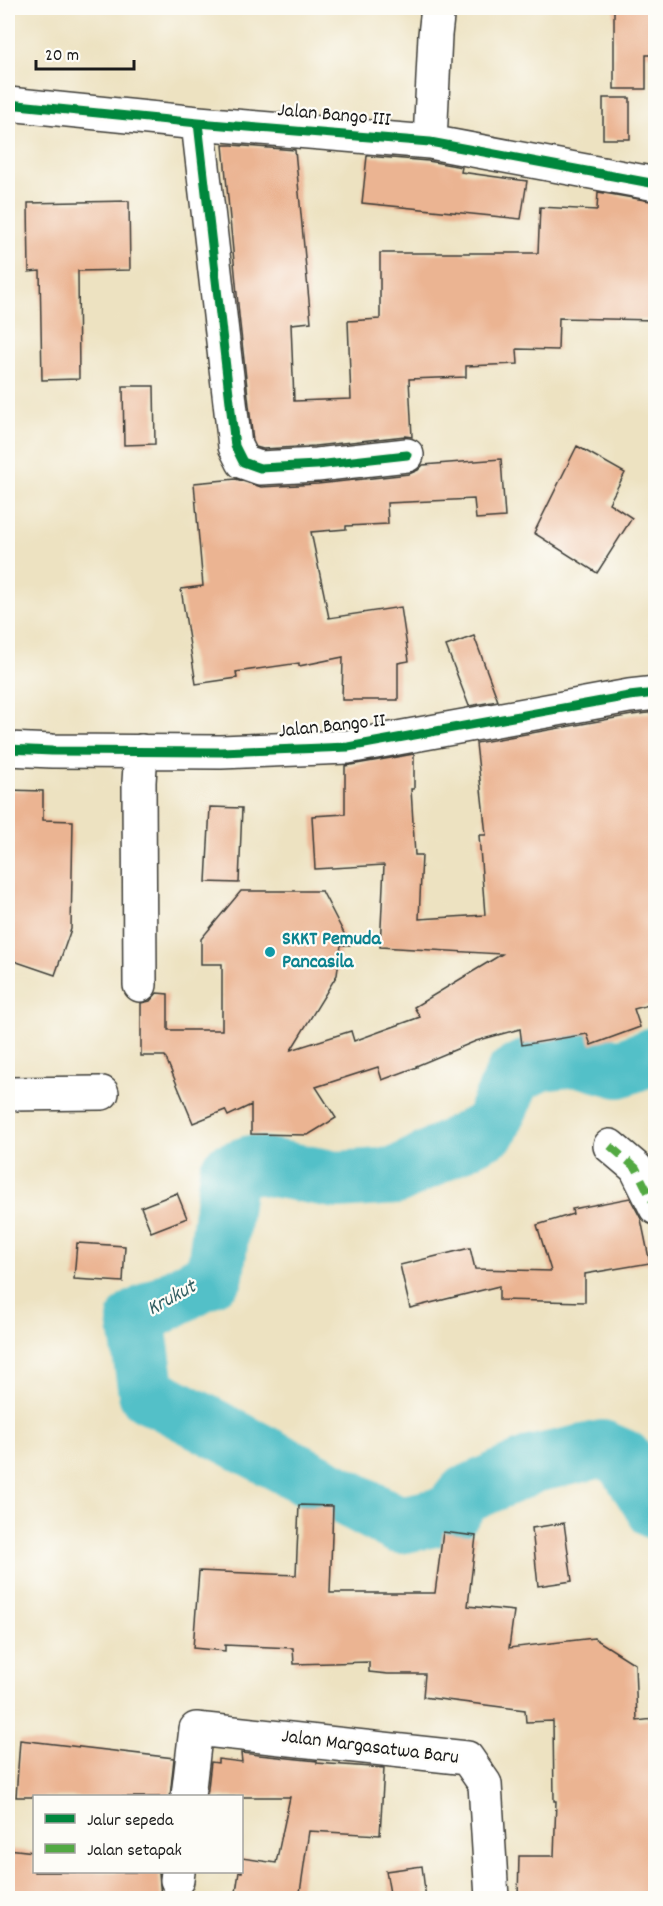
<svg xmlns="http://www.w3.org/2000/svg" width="663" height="1906" font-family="Dekko,sans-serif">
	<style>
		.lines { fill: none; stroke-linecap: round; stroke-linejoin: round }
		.river { stroke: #52c0c8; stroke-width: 58 }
		.building { fill: #ebb492 }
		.minor-casing { stroke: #3b3a35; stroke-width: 36 }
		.minor { stroke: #fff; stroke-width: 33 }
		.quiet { stroke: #52a943; stroke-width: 8; stroke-dasharray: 15 8; stroke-linecap: butt }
		.cycleway-casing { stroke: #fdfcf7; stroke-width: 13 }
		.cycleway { stroke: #00873e; stroke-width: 9 }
		.culture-dot { fill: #0f9aa8; stroke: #fdfcf7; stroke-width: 2 }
		.labels { text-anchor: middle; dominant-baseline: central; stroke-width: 4.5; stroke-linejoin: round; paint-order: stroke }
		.street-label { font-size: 20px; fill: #1c1c1c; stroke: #fdfcf7 }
		.culture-label { font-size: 20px; font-weight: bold; fill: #0d838f; stroke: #fdfcf7; text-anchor: start }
		.water-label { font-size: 21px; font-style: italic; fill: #325e61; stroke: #fdfcf7 }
	</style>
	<rect width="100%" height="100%" fill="#fdfcf7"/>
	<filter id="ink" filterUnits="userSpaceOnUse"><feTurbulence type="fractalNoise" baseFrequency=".0167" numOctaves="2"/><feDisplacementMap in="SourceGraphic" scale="12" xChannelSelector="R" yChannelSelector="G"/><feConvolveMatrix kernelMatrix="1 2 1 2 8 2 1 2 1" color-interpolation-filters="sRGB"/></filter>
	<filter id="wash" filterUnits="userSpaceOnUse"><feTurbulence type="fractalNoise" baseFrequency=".008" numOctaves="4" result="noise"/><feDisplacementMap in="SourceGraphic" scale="24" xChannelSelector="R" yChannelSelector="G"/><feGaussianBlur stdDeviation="1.35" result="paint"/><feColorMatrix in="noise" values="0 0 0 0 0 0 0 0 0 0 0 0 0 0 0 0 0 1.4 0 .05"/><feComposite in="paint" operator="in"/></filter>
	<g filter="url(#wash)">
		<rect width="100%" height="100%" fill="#ede2c1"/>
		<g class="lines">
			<path class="river" d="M656 1055 619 1069 579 1058 540 1062 514 1075 490 1128 396 1176 338 1180 251 1164 228 1172 215 1275 136 1319 147 1393 399 1525 449 1515 465 1495 534 1464 602 1449 623 1458 656 1511"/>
		</g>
		<g id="blocks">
			<path class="building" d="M614 8H656V55H646V89H614Z
				M603 98H630V139H603Z
				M223 145H232L295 150 311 322 291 324 294 401 351 399 348 321 380 319V253H538L540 207 597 210 598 192 656 202V320L559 318 558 350 517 349 518 364 466 366V377L409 379 412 437 405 436 315 446 263 449 256 447 253 441 239 315Z
				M367 156 428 161 462 167 461 172 527 181 521 219 362 203Z
				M129 201 130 270 78 271 79 379 42 380 40 271 29 272 28 203Z
				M123 386H154L155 444 124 445Z
				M577 446 625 473 609 503 632 518 597 573 534 533Z
				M501 459 505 517 476 519 474 499 387 503 388 524 346 526V529L311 532 329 618 401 607 409 661 398 663V700H342L343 657 299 666V663L236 672 237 678 196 684 181 589 203 586 194 483 236 479 261 487 318 484 409 474 418 470 423 465Z
				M474 636 498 701 469 706 446 646Z
				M656 712V1003L634 1009 640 1027 591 1045 587 1034 522 1045 520 1029 476 1041 416 1066 417 1067 382 1080 378 1067 316 1087 336 1118 308 1135 251 1134V1105L228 1116 225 1110 193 1123 165 1056H141V1003L150 1001 157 993 168 994V1030H222V964H201V939L241 891H322L350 945H341L337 975 291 1050 351 1031 354 1041 420 1017 414 1007 502 954 380 947 384 865 315 869 312 816 345 814V766L414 754V789H411L415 855H422L419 919 485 915 479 835H486L476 743 632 715Z
				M8 790 43 791V820L73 821 71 929 55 975 8 959Z
				M210 807 242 808 239 883 206 882Z
				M177 1193 187 1218 151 1232 141 1207Z
				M630 1198 641 1219 650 1263 585 1274V1302L499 1300V1286L410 1308 400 1265 470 1248 475 1269 551 1271 537 1225 573 1214 572 1209Z
				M77 1243 125 1246 123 1282 74 1279Z
				M299 1505 333 1506 330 1593H435L443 1532 476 1536 468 1606 514 1611 509 1648 594 1638 635 1664 637 1721 653 1719 656 1748V1899H518L519 1856H554L556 1801H554L553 1721 526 1722 525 1710 423 1697 425 1674H388L369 1672V1662L294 1664 293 1648 225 1645V1651L193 1648 199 1571 296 1575Z
				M564 1523 572 1581 538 1586 532 1528Z
				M20 1740 174 1758 170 1797H16Z
				M241 1753 317 1761V1763L384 1768 380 1835 309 1831 299 1899H235L239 1872H242V1858L276 1863 290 1797H207L211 1762 218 1763V1759L242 1762Z
				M8 1849 34 1852V1872H159L161 1899H8Z
				M422 1866 426 1899H391L386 1871Z"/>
		</g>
	</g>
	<g filter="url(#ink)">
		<use href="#blocks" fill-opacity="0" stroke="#3b3a35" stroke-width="1.5"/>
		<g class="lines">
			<g class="minor-casing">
				<path id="minor" d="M8 104 198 123 430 142 656 184
					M198 123 235 446 243 462 260 468 317 465 407 455
					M430 142 435 35 438 8
					M8 749 52 751 221 752 348 747 629 696 656 693
					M140 985 139 782 141 751
					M8 1094 102 1093
					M610 1146 636 1168 656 1208
					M188 1796 196 1729 467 1758 485 1784 492 1898
					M177 1880 178 1872"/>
			</g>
			<use href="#minor" class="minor"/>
			<path class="quiet" d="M610 1146 636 1168 656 1208"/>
			<g class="cycleway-casing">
				<path id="cycleway" d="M8 104 198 123 430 142 656 184
					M198 123 235 446 243 462 260 468 317 465 407 455
					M8 749 52 751 221 752 348 747 629 696 656 693"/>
			</g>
			<use href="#cycleway" class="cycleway"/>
		</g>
	</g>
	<circle class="culture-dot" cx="270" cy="952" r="6"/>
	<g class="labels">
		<g class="street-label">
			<text transform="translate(334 116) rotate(5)">Jalan Bango III</text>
			<text transform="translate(332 727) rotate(-6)">Jalan Bango II</text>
			<text transform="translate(370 1748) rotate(7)">Jalan Margasatwa Baru</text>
		</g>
		<g class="culture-label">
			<text x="282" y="940">SKKT Pemuda<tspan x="282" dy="23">Pancasila</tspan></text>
		</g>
		<g class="water-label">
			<text transform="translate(172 1299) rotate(-29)">Krukut</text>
		</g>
	</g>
	<rect width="663" height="1906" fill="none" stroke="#fdfcf7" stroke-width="30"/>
	<rect x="33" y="1795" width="210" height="78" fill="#fdfcf7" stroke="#a3a29f" stroke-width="1.5"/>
	<rect x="45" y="1814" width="30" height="9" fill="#00873e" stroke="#a3a29f" stroke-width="1.5"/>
	<text x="87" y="1825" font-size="18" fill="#1c1c1c">Jalur sepeda</text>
	<rect x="45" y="1844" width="30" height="9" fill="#52a943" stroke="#a3a29f" stroke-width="1.5"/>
	<text x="87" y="1855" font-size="18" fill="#1c1c1c">Jalan setapak</text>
	<path d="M36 60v9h98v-9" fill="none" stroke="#1c1c1c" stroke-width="3"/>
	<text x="45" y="60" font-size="18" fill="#1c1c1c" stroke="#fdfcf7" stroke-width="4.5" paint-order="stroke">20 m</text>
</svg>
